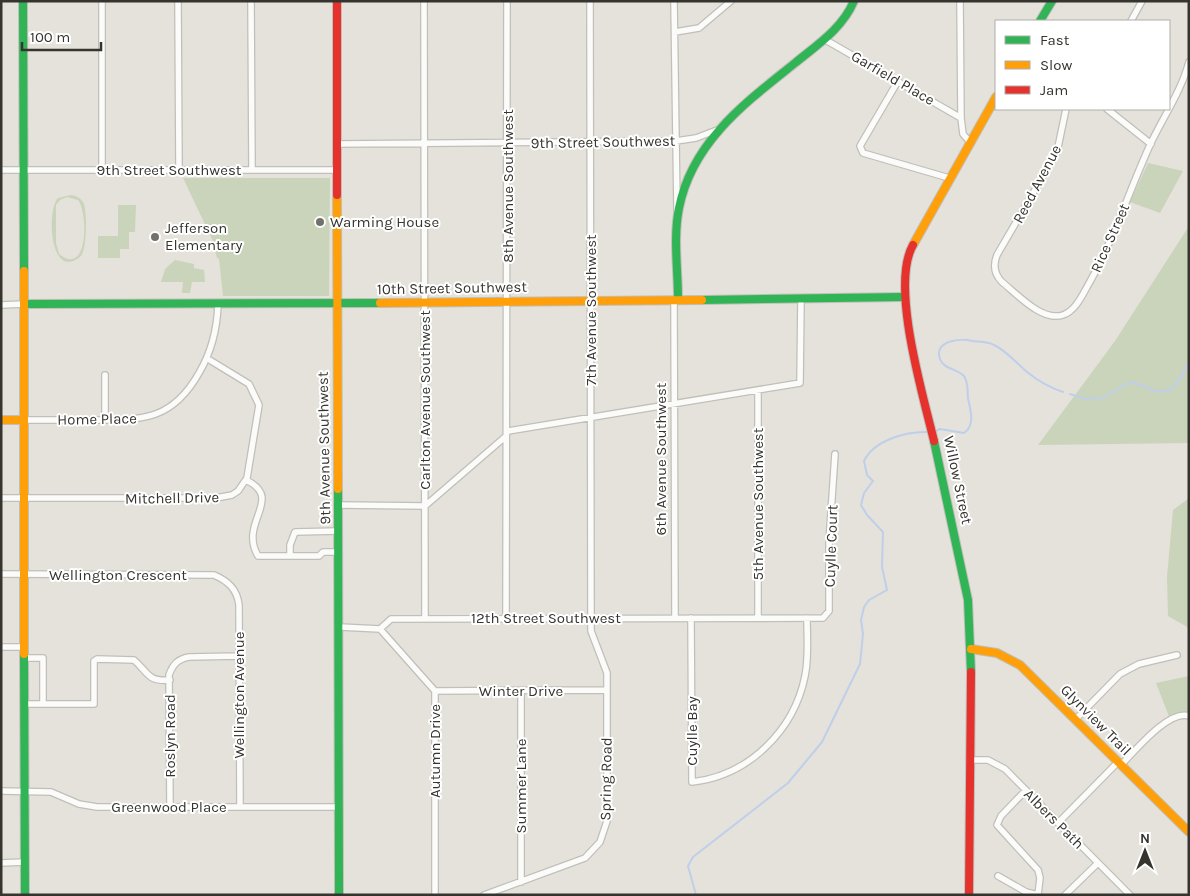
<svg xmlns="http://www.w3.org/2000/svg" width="1190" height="896" font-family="Karla,sans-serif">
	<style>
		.green { fill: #cad4ba; fill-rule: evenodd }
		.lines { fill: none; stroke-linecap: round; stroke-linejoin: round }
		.stream { stroke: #bfcfea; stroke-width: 2 }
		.street-casing { stroke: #c0bfb9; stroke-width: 8 }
		.fast-casing { stroke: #c0bfb9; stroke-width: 10 }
		.slow-casing { stroke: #c0bfb9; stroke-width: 10 }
		.jam-casing { stroke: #c0bfb9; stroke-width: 10 }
		.street { stroke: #fbfbfa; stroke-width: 5.5 }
		.fast { stroke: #30b455; stroke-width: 8 }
		.slow { stroke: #ff9f0a; stroke-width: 8 }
		.jam { stroke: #e5322d; stroke-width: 8 }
		.poi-dot { fill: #72716b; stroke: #fff; stroke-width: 2 }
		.labels { text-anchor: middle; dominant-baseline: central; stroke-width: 4; stroke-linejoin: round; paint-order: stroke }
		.street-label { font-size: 15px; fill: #35342f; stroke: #fff }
		.poi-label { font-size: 15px; fill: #35342f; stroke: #fff; text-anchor: start }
	</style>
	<rect width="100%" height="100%" fill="#e4e2db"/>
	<path class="green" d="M1148 163 1183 171 1160 213 1130 202Z
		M183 178H330L329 296H223L219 259 217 258 212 239Z
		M71 195C77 196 81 198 84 204 87 214 87 248 81 256 50 283 46 210 58 198ZM67 197 78 200C88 212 89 278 59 254L56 243V205L60 200Z
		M118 205H136L135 232H129V249H120V258H98V236H118Z
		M1189 226V443L1038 445 1115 341Z
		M175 260 194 264V268L204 270 205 282H192L190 293H182L183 282H161L165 269Z
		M1189 498V628L1168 616 1167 577 1173 510Z
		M1189 676V716L1170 719 1156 683Z"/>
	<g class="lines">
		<path class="stream" d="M1070 394C1094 402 1096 402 1117 390 1121 387 1126 383 1131 383 1144 383 1155 396 1169 390 1178 386 1184 370 1189 362
			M936 431 940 429 964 433C976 425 970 409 968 398 967 390 969 384 964 376 958 369 943 369 940 359 933 340 962 338 972 341 980 342 987 341 994 345 1007 351 1016 363 1027 372 1037 380 1051 388 1063 392
			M696 895 688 866 693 857 788 783 822 742 860 664 863 634 861 620 864 607 869 600 887 590 882 567 883 532 867 515 861 505 864 493 873 481 867 475 864 461C874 440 907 431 929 432"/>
		<g class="street-casing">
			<path id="street" d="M102 1V170
				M178 1 179 170
				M251 1 252 170
				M424 1 425 619
				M674 1 677 210
				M960 1 961 118 963 134 970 142
				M1131 21 1142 1
				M675 32 699 28 731 1
				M824 39 961 118
				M898 81 860 146 863 153 949 178
				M1066 109 1057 152 997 255C993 265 994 274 1002 282 1017 294 1042 322 1063 315 1075 311 1082 296 1087 287 1113 242 1129 191 1150 145 1163 117 1181 92 1189 62
				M1107 109 1151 144
				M336 144 676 141 696 138 717 130
				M1 170H336
				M674 300 675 618
				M1 305 24 304
				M758 390V618
				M24 420C48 420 73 420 97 420 145 420 173 419 199 373 212 351 217 330 218 305
				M105 420V375
				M508 431 800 383 801 298
				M246 480C285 499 238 522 258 556H319L323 552H339
				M1 498H216L232 495 238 491 247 478 259 405 249 384 208 359
				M339 505 425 506 505 437
				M290 556V545L295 532 339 531
				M1 574 214 575C228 581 237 589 239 605L240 806
				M506 618 507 1
				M691 618 692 782C748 776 794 731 805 676 809 657 807 637 807 618
				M340 627 380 629 435 691V895
				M380 629 391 619 823 618 829 611V542L835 454
				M1 647H25
				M25 658H43V704H94V661L97 659 134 660C149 673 147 682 170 680
				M435 691 607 690
				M521 691V882
				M25 704H43
				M1076 719 1120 674 1139 664 1177 655
				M969 760H988L1005 769 1130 895
				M1121 765C1135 751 1169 709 1189 716
				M1 791 51 792 79 804 97 807H339
				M170 806 169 675C173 664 178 659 189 657L238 656
				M1058 823 1118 762
				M1 863 25 862
				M998 876 1026 892 1038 895 1040 878 1038 870 997 825 1001 816 1026 790
				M484 895 585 858 600 842 607 821V673L591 631 590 1
				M1065 895 1098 863"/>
		</g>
		<g class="fast-casing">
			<path id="fast" d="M23 1 24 271
				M1040 21 1052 1
				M678 299C678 269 673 238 679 208 692 142 745 103 795 63 817 45 842 29 854 1
				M702 300 903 297
				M24 304 380 303
				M934 441 968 600 971 672
				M338 489 339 895
				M24 654 25 895"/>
		</g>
		<g class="slow-casing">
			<path id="slow" d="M337 195 338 489
				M913 245 996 97
				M24 271V654
				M380 303 702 300
				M1 420H24
				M971 649 997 653 1020 665 1189 832"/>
		</g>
		<g class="jam-casing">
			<path id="jam" d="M337 195V1
				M913 245C890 285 923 395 934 441
				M969 895 971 672"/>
		</g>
		<use href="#street" class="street"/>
		<use href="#fast" class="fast"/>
		<use href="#slow" class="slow"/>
		<use href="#jam" class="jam"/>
	</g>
	<g class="poi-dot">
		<circle cx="320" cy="222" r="5"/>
		<circle cx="155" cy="237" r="5"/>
	</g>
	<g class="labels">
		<g class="street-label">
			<text transform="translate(893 78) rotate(30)">Garfield Place</text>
			<text transform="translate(603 142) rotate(-1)">9th Street Southwest</text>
			<text x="169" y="170">9th Street Southwest</text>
			<text transform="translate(1037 184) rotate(-62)">Reed Avenue</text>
			<text transform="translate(508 186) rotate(-90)">8th Avenue Southwest</text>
			<text transform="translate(1110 238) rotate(-66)">Rice Street</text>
			<text transform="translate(452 288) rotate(-1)">10th Street Southwest</text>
			<text transform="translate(591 310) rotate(-90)">7th Avenue Southwest</text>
			<text transform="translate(425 400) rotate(-90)">Carlton Avenue Southwest</text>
			<text transform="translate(97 419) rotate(-1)">Home Place</text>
			<text transform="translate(324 448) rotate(-91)">9th Avenue Southwest</text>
			<text transform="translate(661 459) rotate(-90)">6th Avenue Southwest</text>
			<text transform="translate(958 480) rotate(78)">Willow Street</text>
			<text transform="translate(172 498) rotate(-1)">Mitchell Drive</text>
			<text transform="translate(758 504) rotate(-90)">5th Avenue Southwest</text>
			<text transform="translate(831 546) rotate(-88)">Cuylle Court</text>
			<text x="118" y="575">Wellington Crescent</text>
			<text x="546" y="618">12th Street Southwest</text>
			<text x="521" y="691">Winter Drive</text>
			<text transform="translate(239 695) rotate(-90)">Wellington Avenue</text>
			<text transform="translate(1096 720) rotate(45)">Glynview Trail</text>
			<text transform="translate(692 731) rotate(-90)">Cuylle Bay</text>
			<text transform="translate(170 736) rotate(-90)">Roslyn Road</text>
			<text transform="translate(435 751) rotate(-90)">Autumn Drive</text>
			<text transform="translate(606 779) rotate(-89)">Spring Road</text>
			<text transform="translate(521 786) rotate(-90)">Summer Lane</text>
			<text x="169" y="807">Greenwood Place</text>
			<text transform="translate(1054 819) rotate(45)">Albers Path</text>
		</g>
		<g class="poi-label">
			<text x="330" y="222">Warming House</text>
			<text x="165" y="228">Jefferson<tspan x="165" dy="17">Elementary</tspan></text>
		</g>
	</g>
	<rect width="1190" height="896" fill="none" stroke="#35342f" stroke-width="5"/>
	<rect x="995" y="20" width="175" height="90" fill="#ffffff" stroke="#aeaeac"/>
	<rect x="1005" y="36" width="25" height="8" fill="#30b455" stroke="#aeaeac"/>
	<text x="1040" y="45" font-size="15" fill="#35342f">Fast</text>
	<rect x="1005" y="61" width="25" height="8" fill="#ff9f0a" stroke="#aeaeac"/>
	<text x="1040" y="70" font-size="15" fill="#35342f">Slow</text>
	<rect x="1005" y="86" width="25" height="8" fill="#e5322d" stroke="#aeaeac"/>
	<text x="1040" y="95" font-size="15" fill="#35342f">Jam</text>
	<g transform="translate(1145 851)" stroke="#ffffff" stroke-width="4" paint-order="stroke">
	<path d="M0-4L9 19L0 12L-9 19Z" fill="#35342f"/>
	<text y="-8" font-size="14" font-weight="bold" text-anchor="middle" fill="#35342f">N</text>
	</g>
	<path d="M22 42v8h79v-8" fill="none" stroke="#35342f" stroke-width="2.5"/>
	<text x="30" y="42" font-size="15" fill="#35342f" stroke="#ffffff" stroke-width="4" paint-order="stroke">100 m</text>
</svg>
